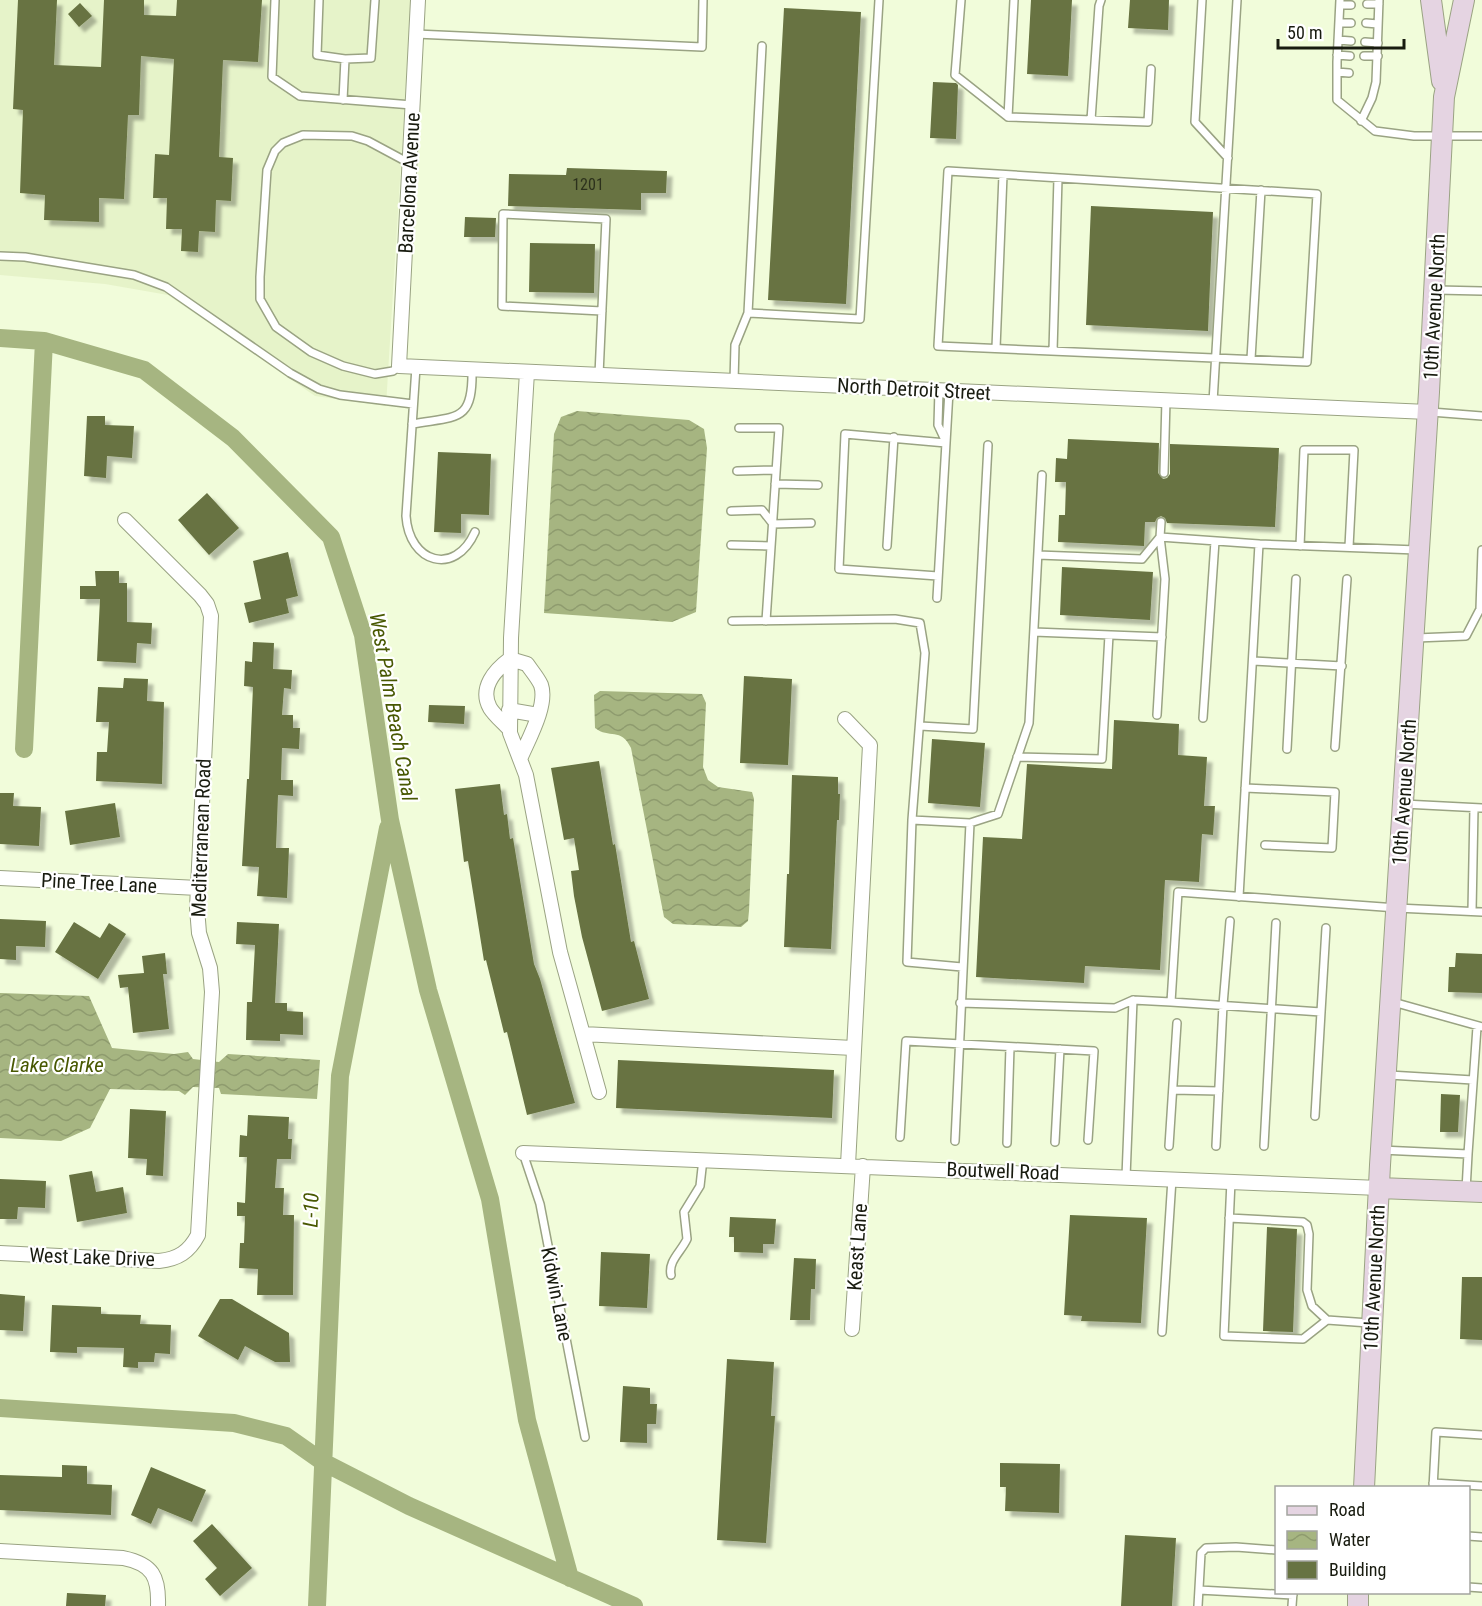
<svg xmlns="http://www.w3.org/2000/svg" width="1482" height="1606" font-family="'Roboto Condensed',sans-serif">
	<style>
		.built { fill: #e6f3c9 }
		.water { fill: url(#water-waves) }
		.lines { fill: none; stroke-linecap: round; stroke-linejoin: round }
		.canal { stroke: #a6b581; stroke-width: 18 }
		.building { fill: #677342; filter: url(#shadow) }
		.lane-casing { stroke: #9aa383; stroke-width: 10 }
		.street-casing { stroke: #9aa383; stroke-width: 16 }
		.secondary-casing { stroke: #9aa383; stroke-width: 22 }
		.lane { stroke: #fff; stroke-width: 7 }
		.street { stroke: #fff; stroke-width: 14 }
		.secondary { stroke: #e5d4e2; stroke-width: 20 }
		.labels { text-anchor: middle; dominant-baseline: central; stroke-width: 4.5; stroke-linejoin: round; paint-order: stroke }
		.number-label { font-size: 16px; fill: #2c311c }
		.street-label { font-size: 20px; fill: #181b0f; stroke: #fff }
		.water-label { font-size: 21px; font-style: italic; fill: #485802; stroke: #fff }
	</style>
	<defs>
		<pattern id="water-waves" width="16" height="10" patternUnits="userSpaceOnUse" patternTransform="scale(1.5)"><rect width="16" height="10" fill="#a6b581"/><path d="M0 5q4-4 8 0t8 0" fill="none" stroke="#8e9b6e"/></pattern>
		<filter id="shadow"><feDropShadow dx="5.5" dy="5.5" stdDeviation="1.5" flood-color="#0004"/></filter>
	</defs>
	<rect width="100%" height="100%" fill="#f1fcda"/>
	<path class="built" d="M0 0H411L386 406 315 396 168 295 105 284 0 275Z"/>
	<path class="water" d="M577 411 689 420 704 429 707 448 696 612 672 622 544 613 554 434 561 417Z
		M600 691 702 694 706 703 703 767 708 780 718 787 752 792 754 799 749 911 748 921 741 927 673 924 664 917 631 748C621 727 609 739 595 728L594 695Z
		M0 993 89 996 112 1048 174 1054 188 1052 193 1059 219 1062 228 1054 320 1060 317 1099 221 1094 219 1088 193 1087 185 1095 179 1091 110 1089 90 1128 61 1141 0 1138Z"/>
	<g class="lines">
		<path class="canal" d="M0 338 44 341 144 370 233 438 331 537 363 635 390 820 428 990 490 1199 527 1420 570 1578
			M24 749 44 341
			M0 1408 234 1423 286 1436 323 1462 409 1506 634 1606
			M317 1606 340 1076 388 828"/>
	</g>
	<path class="building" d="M18 0H57L54 65 101 67 104 0H144V15L176 16 177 0H262L258 62 223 60 219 157 233 158 231 201 216 200 215 232 199 231 198 252 181 251 182 229H166L167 198H153L155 154 169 155 174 59 141 56 139 115H128L124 199 99 198V222L44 220 45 195 20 193 23 110 13 109Z
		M1031 0H1072L1068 76 1027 74Z
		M1130 0H1169L1168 30 1128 28Z
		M80 3 92 16 79 27 68 14Z
		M784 8 861 12 846 304 768 300Z
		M933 82 956 83 958 85 956 139 930 138Z
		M567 168 667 171 666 193H641V210L508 206 509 174 566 175Z
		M1091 206 1213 212 1208 331 1086 325Z
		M465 217 496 218 495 237H464Z
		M530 243 595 244 594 293 529 292Z
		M87 416H105V425L134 426 132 458 107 456 106 478 84 476Z
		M1068 439 1159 443 1158 473 1163 479 1167 478 1170 474V444L1279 448 1275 527 1167 523 1165 518 1161 516 1157 518 1155 522H1145L1144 546 1058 542 1059 515H1065L1066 482H1055L1056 458 1067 459Z
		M438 452 491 454 489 515 461 514V533L434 532Z
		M207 493 239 528 209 555 178 520Z
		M288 552 298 596 286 599 289 613 249 623 244 603 261 599 253 561Z
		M1062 567 1153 572 1150 620 1060 615Z
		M95 571H119V583H127V622L152 623 151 644 137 643 136 663 97 661 100 599H80V586H96Z
		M253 642 274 643 273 669 292 670 291 689 284 688 282 715H293V728H300L299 749 282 748 281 780H293V796L278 795 276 848H289L287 898 257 896 259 867 242 866 247 779H249L253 687 244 686 245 661 252 662Z
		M744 676 792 679 788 765 740 763Z
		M124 678 148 679 147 701 164 702 162 784 96 781 97 752H107L109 722H96L98 687 123 688Z
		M429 705 465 706 464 724 428 722Z
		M1114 720 1179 724 1178 755 1207 757 1204 806H1215L1213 835 1202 834 1199 882 1165 880 1160 970 1085 966 1084 983 976 977 983 837 1022 839 1027 764 1112 769Z
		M932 739 985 743 980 807 928 803Z
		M599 761 613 845 615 844 631 942 634 941 649 999 602 1011 582 937 574 896 571 871 579 870 574 838 564 840 551 768Z
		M792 775 838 777V794H840L839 820H837L831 949 784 947 787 874H789Z
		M500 784 504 815 507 814 510 839 513 838 534 964 540 979 575 1103 527 1115 507 1032 504 1033 486 960 484 961 468 861 464 862 455 789Z
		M0 793H14L13 806 41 807 39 846 0 844Z
		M115 803 120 837 70 845 65 811Z
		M0 919 46 921 45 947 16 946V960L0 959Z
		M74 922 100 938 109 923 126 934 98 979 55 952Z
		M237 922 279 924 275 1003H287V1011L303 1012V1035L280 1034V1041L246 1040 247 1002H252L255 945 236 944Z
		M165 953 167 974H163L169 1029 133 1033 128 987 120 988 118 975 144 973 142 956Z
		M1456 953 1482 954V993L1448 992 1449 967H1455Z
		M618 1060 834 1070 832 1118 616 1108Z
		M1441 1094 1460 1095 1458 1132H1440Z
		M130 1109 166 1111 163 1176 146 1175 147 1159 128 1158Z
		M248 1115 289 1117 288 1139H292L291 1159H277L275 1188H284L283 1215H294L293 1295H257L258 1269 239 1268 240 1243H244L245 1216H237V1202L245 1203 247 1157H239L240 1135 247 1136Z
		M92 1171 96 1192 123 1187 127 1213 77 1222 69 1175Z
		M0 1179 46 1181 45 1208 18 1207 17 1219H0Z
		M1070 1215 1147 1218 1141 1323 1081 1321 1082 1316 1064 1315Z
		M730 1217 776 1219 774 1244H763V1253L734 1252V1237H729Z
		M1267 1227 1297 1229 1293 1332 1263 1331Z
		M601 1252 650 1254 647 1308 599 1306Z
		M794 1258 816 1259 815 1289H811L810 1320H790Z
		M1462 1277H1482V1340L1460 1339Z
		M0 1294 25 1296 23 1331 0 1330Z
		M220 1299H232L289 1333 290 1362H275L245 1346 238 1360 198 1336Z
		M52 1305 101 1307V1314L141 1315 140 1324 171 1325 170 1354 155 1353 154 1362H138V1368L123 1367 124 1348 77 1347V1353L50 1352Z
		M727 1359 774 1362 771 1416H775L766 1543 717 1540Z
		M623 1386 650 1388V1404H657L656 1424H647V1443L620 1442Z
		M1000 1463 1060 1464 1059 1513 1005 1511 1006 1487H1000Z
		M62 1465 87 1466V1484L112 1485 111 1515 0 1510V1475L62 1477Z
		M151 1467 206 1490 192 1522 158 1508 151 1524 131 1515Z
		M212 1524 252 1568 220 1596 205 1579 217 1568 193 1541Z
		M1125 1535 1176 1538 1172 1606H1121Z
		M67 1593 106 1595 105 1606H66Z"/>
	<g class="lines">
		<g class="lane-casing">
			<path id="lane" d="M275 0 272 77 300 96 412 105
				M319 0 317 55 345 59 343 100
				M961 0 955 75 1008 117 1014 0
				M1202 0 1195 122 1228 158
				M1340 0 1337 62V100L1375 131 1414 136H1482
				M1367 4H1379
				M1340 5H1351
				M1339 23H1351
				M1366 23 1378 24
				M416 34 702 47 703 0
				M1338 40 1351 41
				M1365 42 1378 43
				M762 46 748 313 860 319 879 0
				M1337 55 1350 56
				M1364 56H1378
				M345 59 371 58 375 0
				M1337 72 1349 73
				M1008 117 1148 122 1151 69
				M1091 120 1099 6 1101 0
				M1361 121 1372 98 1376 82 1379 0
				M948 171 1317 194 1307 362 938 346Z
				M0 256 25 257 134 275 166 287 290 373 319 389 340 395 413 404
				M1437 290 1482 291
				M996 348 1003 175
				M1053 351 1058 178
				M1251 359 1261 190
				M399 366 393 371 375 374 343 366 311 352 276 327 260 299V277L267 170 275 151 283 143 303 135 352 136 368 141 409 163
				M416 367 406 516C409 563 455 577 475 532
				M599 375 606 219 503 214 502 306 602 311
				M734 381 735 345 748 313
				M939 390 938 425 945 440
				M1213 402 1237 0
				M1431 412 1482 416
				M412 424C457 416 473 423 472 370
				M739 428H779L766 621
				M737 471 776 470
				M1164 473 1166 400
				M775 484 818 485
				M731 511 762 510 773 524 811 523
				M731 545 771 546
				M887 546 894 437
				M1300 546 1304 450H1354L1349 547
				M1038 555 1142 559 1160 537 1259 544
				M938 576 839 569 845 434 946 443
				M937 598 949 391
				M1480 609 1482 550
				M732 621 895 619 920 623 925 653 912 820
				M1034 632 1162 637
				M1416 638 1466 636 1480 609H1482
				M1253 661 1342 666
				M1157 715 1165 579 1160 537 1161 522
				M1203 718 1215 541
				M920 726 973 729 988 445
				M1335 747 1347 579
				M1287 749 1296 579
				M1017 757 1102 759 1109 635
				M1245 788 1335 792 1332 848 1265 845
				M1404 804 1482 808
				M970 823 998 814 1029 723 1042 475
				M1239 897 1259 544 1417 550
				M1472 911 1474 808
				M1171 1002 1321 1012 1326 928
				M1393 1002 1482 1027
				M960 1003 1115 1008 1133 1000
				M1389 1075 1473 1080
				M1173 1090 1219 1091
				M1315 1116 1321 1012
				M900 1137 906 1041 1094 1051 1088 1140
				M955 1141C959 1035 964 929 970 823L912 820 907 962 962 967
				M1055 1142 1060 1049
				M1007 1143 1010 1047
				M1169 1146 1177 1023
				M1216 1146 1223 1005 1230 921
				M1264 1146 1276 923
				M1381 1150 1468 1154 1477 1027
				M523 1153 540 1204 585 1437
				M1126 1177 1133 1000 1171 1002 1178 892 1397 908 1482 912
				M1231 1181 1224 1336 1303 1339 1327 1320 1369 1323
				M1466 1190 1468 1154
				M1229 1218 1303 1222 1307 1225 1309 1234 1307 1290 1312 1306 1327 1320
				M671 1275C668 1261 681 1252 687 1239L684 1212 700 1186 703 1159
				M1162 1332 1172 1179
				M1433 1483 1482 1486
				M1433 1488 1436 1432 1482 1435
				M1468 1536 1482 1537
				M1468 1587 1482 1588
				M1199 1590 1293 1595
				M1198 1606 1201 1553 1206 1548 1236 1547 1276 1550
				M1292 1606 1293 1592"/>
		</g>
		<g class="street-casing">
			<path id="street" d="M418 0 399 366 1428 412
				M527 372 511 638 510 733 526 775 560 952 599 1092
				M509 710 538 715
				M845 719 870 745 848 1165
				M510 730C504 723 495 716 490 708 479 688 495 670 510 659L527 664C531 670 538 678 541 685 548 705 528 740 520 759
				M0 878 198 888
				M583 1034 853 1048
				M523 1153 1379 1188
				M0 1253 159 1261C178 1259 189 1252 198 1235L212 992 210 968 199 933 197 908 211 616 207 604 200 595 125 520
				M852 1329 863 1166
				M0 1551 123 1558C153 1564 159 1577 158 1606"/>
		</g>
		<g class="secondary-casing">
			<path id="secondary" d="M1431 0 1442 81
				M1379 1188 1482 1192
				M1364 1488 1380 1165 1429 392 1444 97 1464 0
				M1358 1606V1592"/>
		</g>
		<use href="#lane" class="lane"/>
		<use href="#street" class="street"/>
		<use href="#secondary" class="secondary"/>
	</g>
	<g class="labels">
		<g class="number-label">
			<text x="588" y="184">1201</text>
		</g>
		<g class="street-label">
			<text transform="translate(409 183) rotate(-87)">Barcelona Avenue</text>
			<text transform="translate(1434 307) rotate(-87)">10th Avenue North</text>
			<text transform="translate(914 389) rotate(3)">North Detroit Street</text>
			<text transform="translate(1404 792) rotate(-86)">10th Avenue North</text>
			<text transform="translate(201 838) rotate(-88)">Mediterranean Road</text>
			<text transform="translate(99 883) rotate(3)">Pine Tree Lane</text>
			<text transform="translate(1003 1171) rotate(2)">Boutwell Road</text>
			<text transform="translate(857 1247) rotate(-86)">Keast Lane</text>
			<text transform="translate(92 1257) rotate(2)">West Lake Drive</text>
			<text transform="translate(1374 1278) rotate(-87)">10th Avenue North</text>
			<text transform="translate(557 1294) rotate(79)">Kidwin Lane</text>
		</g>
		<g class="water-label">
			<text transform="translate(393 707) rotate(80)">West Palm Beach Canal</text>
			<text x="57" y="1065">Lake Clarke</text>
			<text transform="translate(311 1210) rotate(-88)">L-10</text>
		</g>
	</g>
	<rect x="1275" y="1486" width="195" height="108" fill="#ffffff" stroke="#a3a49f" stroke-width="1.5"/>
	<rect x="1287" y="1506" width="30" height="9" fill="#e5d4e2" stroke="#a3a49f" stroke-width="1.5"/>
	<text x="1329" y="1516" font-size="18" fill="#181b0f">Road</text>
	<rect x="1287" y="1531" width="30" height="18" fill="url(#water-waves)" stroke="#a3a49f" stroke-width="1.5"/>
	<text x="1329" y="1546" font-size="18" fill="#181b0f">Water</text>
	<rect x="1287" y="1561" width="30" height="18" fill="#677342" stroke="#a3a49f" stroke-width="1.5"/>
	<text x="1329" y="1576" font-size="18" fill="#181b0f">Building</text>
	<path d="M1278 39v9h126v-9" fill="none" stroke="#181b0f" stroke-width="3"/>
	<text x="1287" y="39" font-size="18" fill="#181b0f" stroke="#ffffff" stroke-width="4.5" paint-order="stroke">50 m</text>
</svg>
